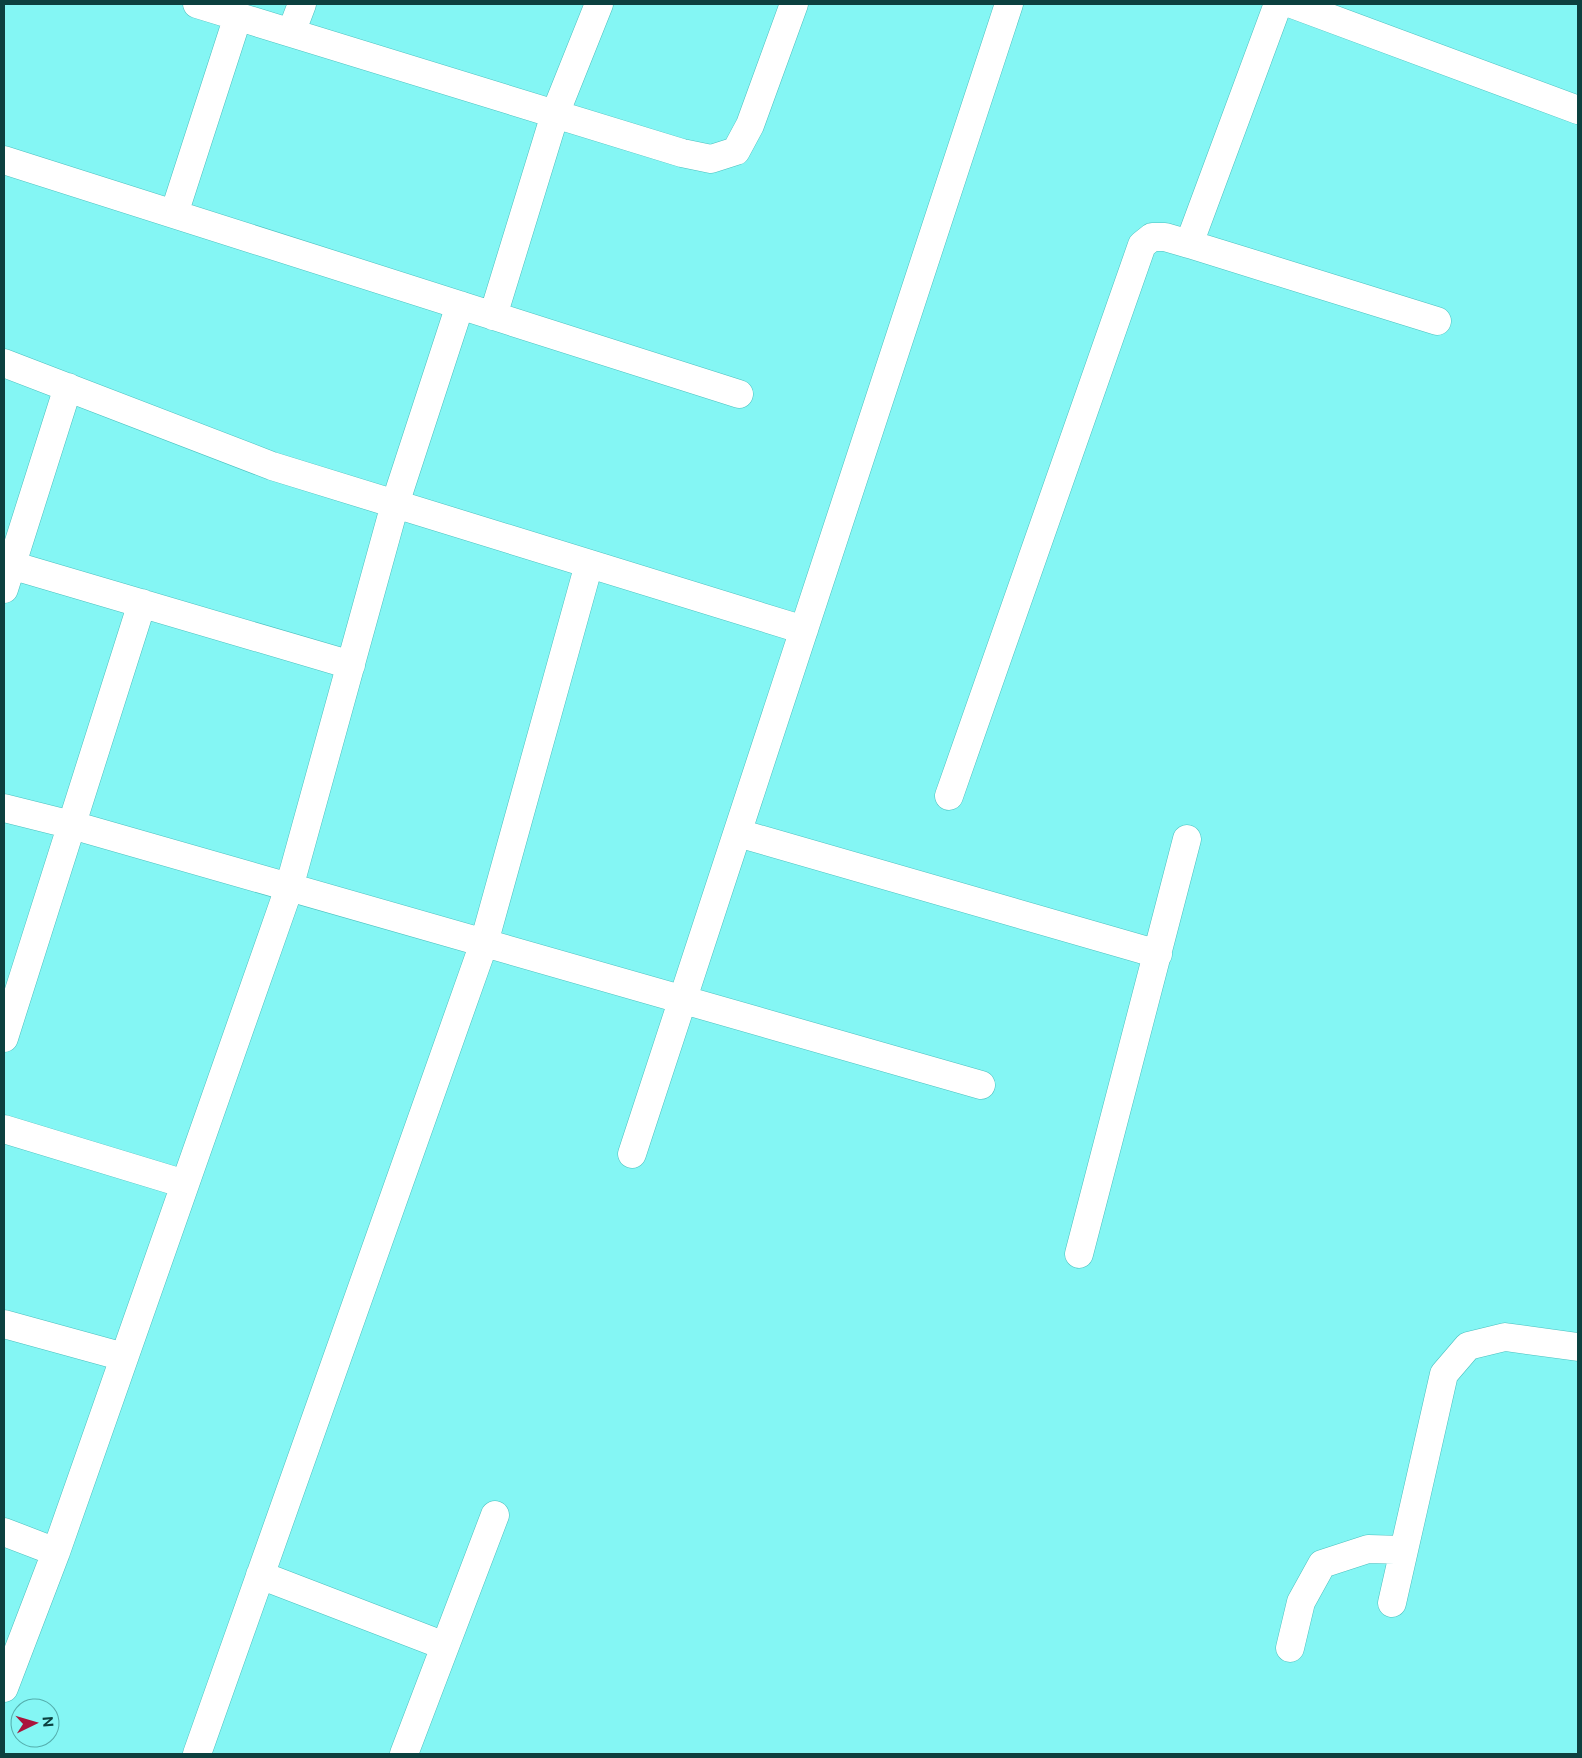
<svg xmlns="http://www.w3.org/2000/svg" width="1582" height="1758" font-family="'Public Sans',sans-serif">
	<style>
		.lines { fill: none; stroke-linecap: round; stroke-linejoin: round }
		.minor-casing { stroke: #4ac0bf; stroke-width: 29 }
		.minor { stroke: #fff; stroke-width: 28 }
	</style>
	<rect width="100%" height="100%" fill="#84f6f4"/>
	<g class="lines">
		<g class="minor-casing">
			<path id="minor" d="M197 4 682 153 711 159 736 151 750 125 794 4
				M1278 4 1189 244 1437 321
				M1292 4 1578 110
				M291 33 302 4
				M4 160 739 394
				M174 214 238 16
				M493 316 555 114 599 4
				M4 363 272 466 804 630
				M11 565 351 665
				M4 589 68 387
				M949 796 1142 245 1152 237H1165L1189 244
				M4 808 72 825 981 1085
				M738 833 1158 954
				M4 1038 142 603
				M4 1129 185 1184
				M632 1154 1009 4
				M1079 1254 1187 839
				M4 1324 124 1357
				M4 1532 56 1552
				M260 1575 445 1646
				M1392 1603 1444 1374 1468 1346 1505 1337 1578 1347
				M1290 1648 1301 1602 1322 1564 1368 1549 1404 1550
				M4 1688 56 1552 289 888 395 504 460 305
				M197 1754 484 943 589 564
				M404 1754 495 1515"/>
		</g>
		<use href="#minor" class="minor"/>
	</g>
	<rect width="1582" height="1758" fill="none" stroke="#0c403f" stroke-width="10"/>
	<g transform="translate(35 1723) rotate(85)"><circle r="24" fill="#84f6f4" stroke="#54adac"/>
	<path d="M0-4L9 19L0 12L-9 19Z" fill="#aa143c"/>
	<text y="-8" font-size="14" font-weight="bold" text-anchor="middle" fill="#0c403f">N</text>
	</g>
</svg>
